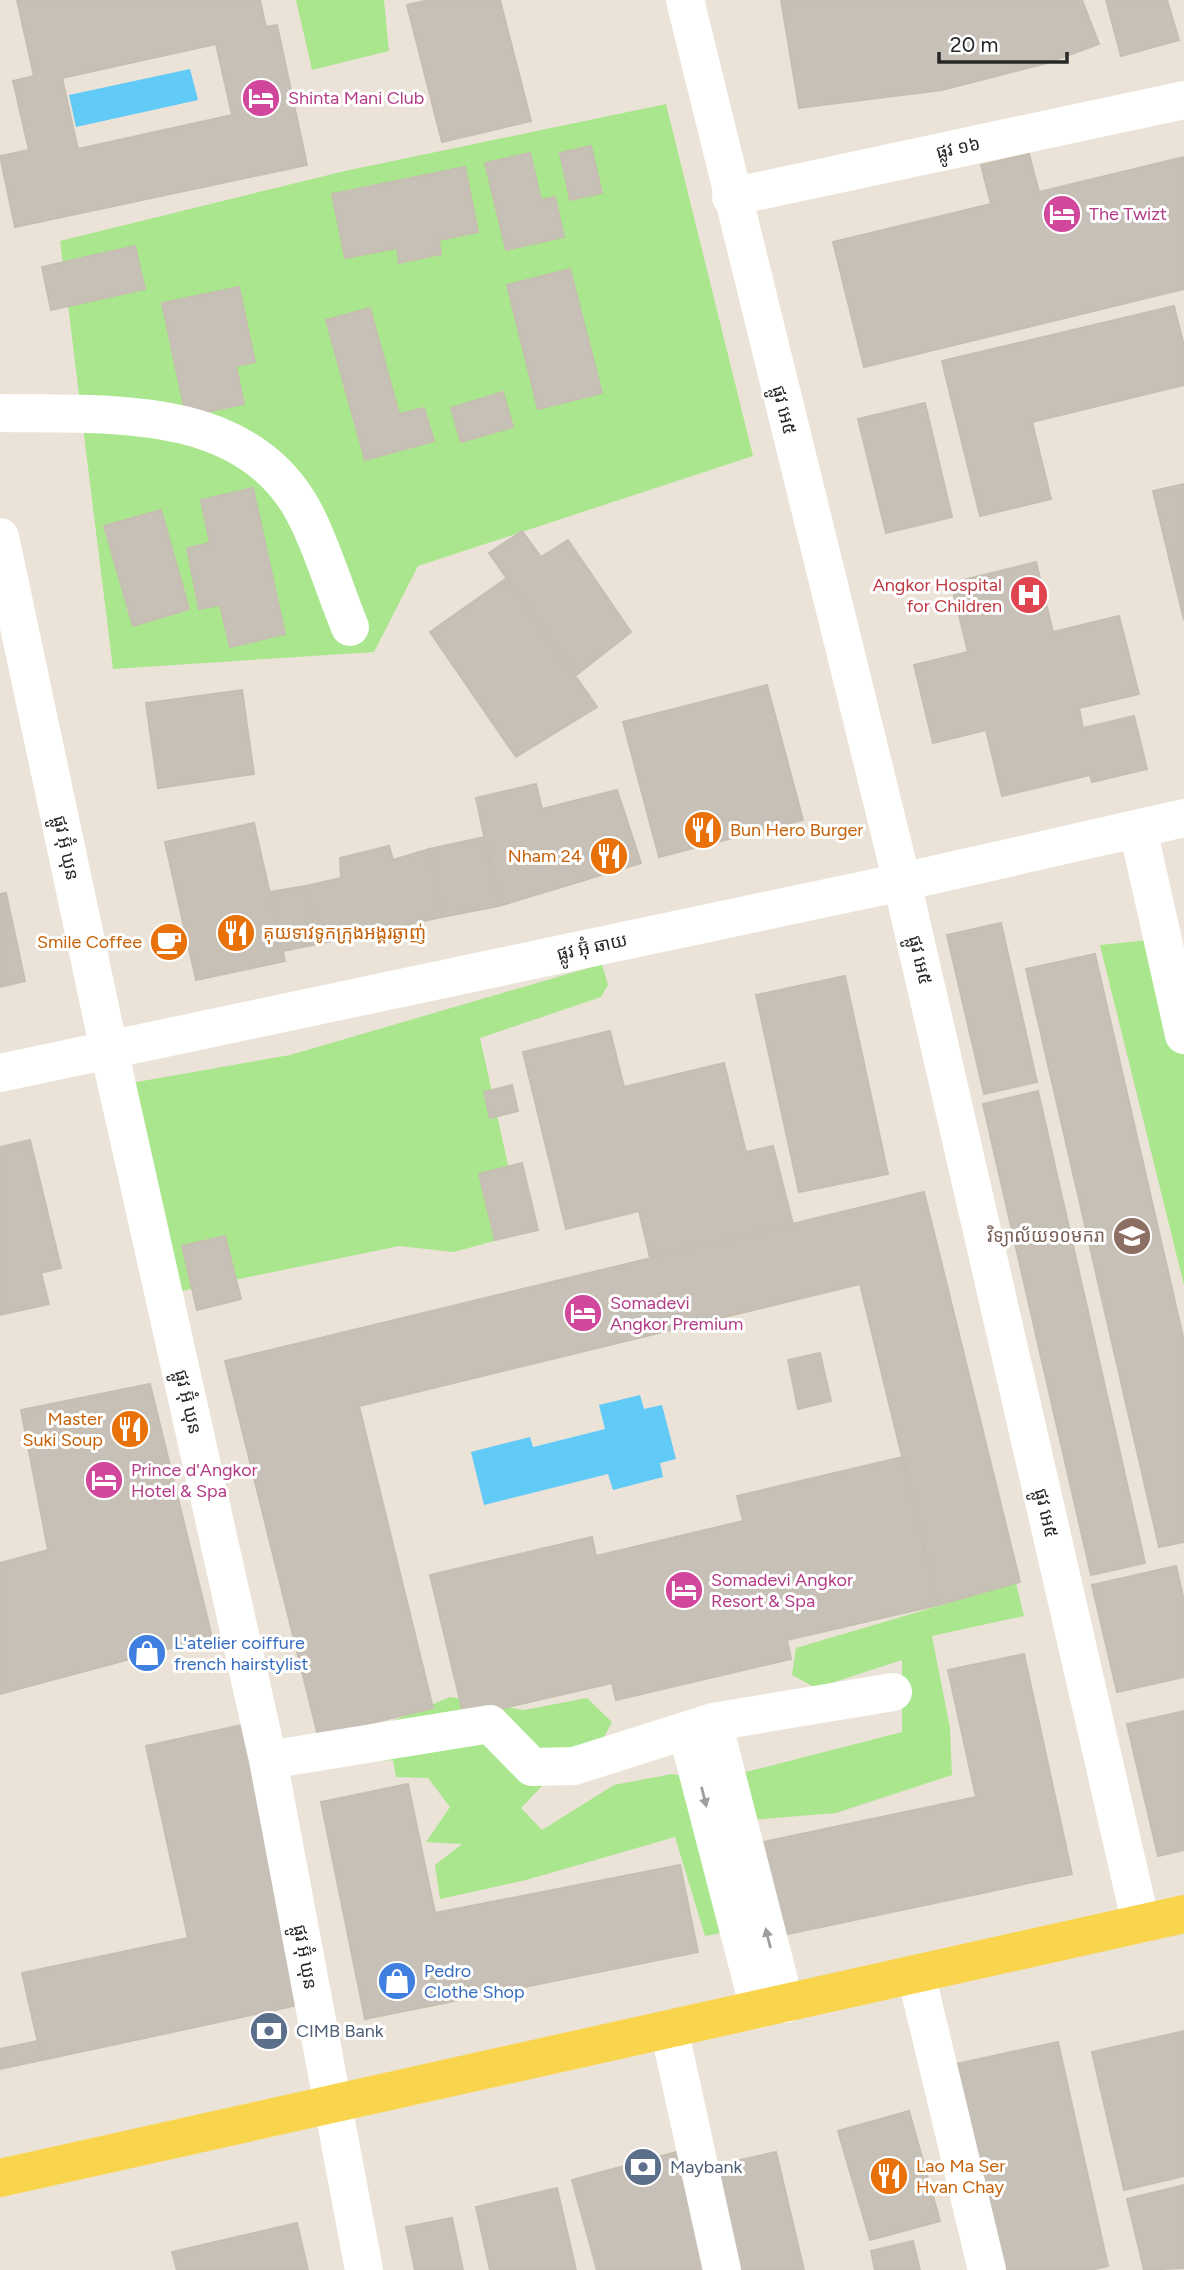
<svg xmlns="http://www.w3.org/2000/svg" width="1184" height="2270" font-family="Figtree,'Noto Sans Khmer',sans-serif">
	<style>
		.green { fill: #aae68e }
		.water { fill: #61caf6 }
		.building { fill: #c6c0b7; stroke: #c6bfb1; stroke-width: 2; fill-rule: evenodd }
		.lines { fill: none; stroke-linecap: round; stroke-linejoin: round }
		.minor { stroke: #fff; stroke-width: 38 }
		.major { stroke: #f9d54e; stroke-width: 38 }
		.oneway { fill: #9e9e9e }
		.labels { text-anchor: middle; dominant-baseline: central; stroke-width: 6; stroke-linejoin: round; paint-order: stroke }
		.hotel-label { font-size: 18px; fill: #b23c85; stroke: #fff; text-anchor: start }
		.street-label { font-size: 18px; fill: #272727; stroke: #fff }
		.health-label { font-size: 18px; fill: #be3a42; stroke: #fff; text-anchor: end }
		.food-label { font-size: 18px; fill: #c56008; stroke: #fff; text-anchor: start }
		.education-label { font-size: 18px; fill: #785e54; stroke: #fff; text-anchor: end }
		.shop-label { font-size: 18px; fill: #366cbe; stroke: #fff; text-anchor: start }
		.service-label { font-size: 18px; fill: #4e5e75; stroke: #fff; text-anchor: start }
	</style>
	<rect width="100%" height="100%" fill="#ebe3d7"/>
	<path class="green" d="M296 0H384L389 51 312 70Z
		M666 104 753 456 418 566 374 652 113 669 60 241 345 171Z
		M1180 937 1184 965V1285L1100 945Z
		M602 964 608 985 601 997 480 1038 523 1233 454 1252 399 1246 172 1293 131 1083 290 1055Z
		M1016 1583 1024 1616 932 1636 950 1728 952 1775 836 1813 751 1820 742 1773 902 1732V1660L816 1688 792 1675 796 1648Z
		M450 1697 524 1710 587 1698 612 1722 597 1750 543 1785 521 1808 542 1830 614 1785 672 1774 718 1782 731 1931 705 1936 675 1837 526 1880 440 1899 435 1865 462 1844 426 1842 450 1807 428 1778 396 1777 393 1760 329 1765 375 1728Z"/>
	<path class="water" d="M190 69 198 100 76 127 69 95Z
		M640 1395 644 1409 662 1405 676 1459 660 1463 663 1477 613 1490 608 1474 484 1505 471 1452 530 1437 533 1447 605 1429 599 1405Z"/>
	<path class="building" d="M17 0H260L266 27 277 25 307 165 15 227 0 156 29 150 13 81 34 76ZM216 44 232 115 78 149 62 78Z
		M429 0H500L531 121 442 142 407 5Z
		M781 0H1082L1099 44 1047 63 942 90 799 108Z
		M1106 0H1167L1179 40 1121 56Z
		M591 146 602 193 570 200 560 153Z
		M530 153 541 200 555 197 564 237 506 250 485 163Z
		M1029 154 1039 192 1184 157V289L864 367 833 242 991 204 981 165Z
		M465 167 478 232 439 240 441 254 399 263 397 248 345 258 332 194Z
		M135 246 145 289 51 310 42 267Z
		M570 269 602 393 538 409 507 285Z
		M239 287 255 362 236 366 244 404 186 416 162 303Z
		M1174 306 1184 346V385L1032 422 1051 499 980 516 942 361Z
		M370 308 399 414 424 408 434 441 365 460 326 320Z
		M503 392 513 427 461 442 451 408Z
		M925 403 952 517 886 533 858 419Z
		M1184 484V620L1153 491Z
		M253 488 285 634 230 647 220 605 199 609 187 548 210 543 201 500Z
		M161 510 189 609 133 626 104 526Z
		M522 531 541 557 568 540 631 632 575 676 489 553Z
		M1036 562 1053 632 1119 616 1139 694 1079 708 1083 728 1134 716 1147 769 1092 782 1090 775 1002 796 986 730 933 743 914 665 968 652 951 583Z
		M507 578 597 707 516 757 430 632Z
		M767 685 803 820 659 857 623 722Z
		M242 690 254 774 158 788 146 703Z
		M536 784 542 809 617 790 641 863 499 906 476 798Z
		M254 823 285 961 196 980 165 842Z
		M485 837 499 906 442 917 429 849Z
		M389 846 393 860 429 849 442 917 318 944 306 886 341 878 340 858Z
		M306 886 318 944 283 951 269 892Z
		M6 893 25 981 0 987V894Z
		M1001 923 1037 1082 984 1094 947 935Z
		M1095 954 1184 1341V1542L1159 1547 1026 969Z
		M845 976 888 1174 799 1192 756 995Z
		M610 1031 624 1087 724 1063 746 1152 773 1146 793 1224 650 1258 639 1211 566 1229 523 1052Z
		M512 1085 518 1111 490 1118 484 1092Z
		M1038 1091 1145 1563 1091 1575 983 1104Z
		M30 1140 61 1268 41 1273 49 1304 0 1315V1147Z
		M522 1163 538 1230 495 1240 479 1174Z
		M924 1192 1020 1582 938 1605 860 1284 359 1406 433 1708 318 1736 225 1361Z
		M225 1236 241 1299 197 1310 182 1246Z
		M820 1353 831 1401 798 1409 788 1360Z
		M150 1384 212 1637 0 1694V1563L48 1550 21 1410Z
		M903 1457 938 1605 787 1640 791 1659 616 1700 612 1683 464 1717 430 1575 592 1537 596 1556 743 1521 737 1496Z
		M1176 1566 1184 1600V1677L1117 1692 1092 1585Z
		M1024 1654 1072 1874 755 1941 735 1848 976 1797 948 1670Z
		M1184 1711V1850L1158 1856 1127 1724Z
		M242 1725 303 2004 42 2060 22 1973 188 1938 146 1746Z
		M408 1784 435 1913 680 1865 698 1952 365 2019 321 1802Z
		M1184 2031V2176L1124 2190 1092 2052Z
		M38 2041 42 2060 0 2069V2049Z
		M1058 2042 1108 2266 1091 2270H1001L956 2064Z
		M909 2111 940 2221 870 2240 838 2131Z
		M684 2150 716 2270H597L572 2180Z
		M776 2152 804 2270H737L713 2166Z
		M1184 2185V2268L1144 2270 1127 2199Z
		M557 2188 576 2270H490L476 2207Z
		M452 2218 463 2270H415L406 2227Z
		M297 2223 308 2270H177L172 2252Z
		M913 2241 920 2270H875L871 2251Z"/>
	<g class="lines">
		<path class="minor" d="M685 0 902 882 1141 1924
			M731 197 1184 100
			M0 413C102 415 239 402 300 505 319 537 335 591 350 627
			M0 537 109 1050 268 1760 364 2270
			M1138 829 1184 1035
			M0 1073 902 882 1184 818
			M713 1722 785 2004
			M687 1731 759 2009
			M268 1760 490 1724 532 1767 574 1766 713 1722 893 1692
			M916 1974 987 2270
			M669 2029 722 2270"/>
		<path class="major" d="M0 2178 1184 1914"/>
	</g>
	<defs><path id="oneway-solid" d="M-6-.8H1V-3.2L6.5 0L1 3.2V.8H-6Z" transform="scale(1.75)"/></defs>
	<g class="oneway">
		<use href="#oneway-solid" transform="translate(704 1797) rotate(76)"/>
		<use href="#oneway-solid" transform="translate(768 1938) rotate(-104)"/>
	</g>
	<defs>
		<g id="hotel-disc" transform="scale(2.0125)"><circle r="9.5" fill="#d1479c" stroke="#fff"/><path d="M-6-4.5h1.5V1H6V5H4.5V3h-9V5H-6ZM-4 0a1.8 1.8 0 1 1 3.6 0ZM.5 0V-2.5h3Q6-2.5 6 0Z" fill="#fff"/></g>
		<g id="hospital-disc" transform="scale(2.0125)"><circle r="9.5" fill="#e0444e" stroke="#fff"/><path d="M-5-5h3v3.5h4V-5h3V5h-3V1.5h-4V5h-3Z" fill="#fff"/></g>
		<g id="restaurant-disc" transform="scale(2.0125)"><circle r="9.5" fill="#e8710a" stroke="#fff"/><path d="M-5-6h1v4h1v-4h1v4h1v-4h1v5L-1.5 .5V6h-2V.5L-5-1ZM5-6V6H3V1.5H1.5Q1.5-4 5-6Z" fill="#fff"/></g>
		<g id="cafe-disc" transform="scale(2.0125)"><circle r="9.5" fill="#e8710a" stroke="#fff"/><path d="M-5.5-4.5H6V0H3Q3 3.5 0 3.5H-2.5Q-5.5 3.5-5.5 0ZM3-3.2v2h1.7v-2ZM-6 4.5H4V6H-6Z" fill="#fff"/></g>
		<g id="school-disc" transform="scale(2.0125)"><circle r="9.5" fill="#8d6e63" stroke="#fff"/><path d="M0-5L7-2L0 1L-7-2ZM-4 1L0 2.5L4 1V4Q0 6-4 4Z" fill="#fff"/></g>
		<g id="shop-disc" transform="scale(2.0125)"><circle r="9.5" fill="#3f7fe0" stroke="#fff"/><path d="M-5-2.5h2.3a2.7 3.5 0 0 1 5.4 0H5L5.5 6h-11ZM-1.5-2.5h3a1.5 2.3 0 0 0-3 0Z" fill="#fff"/></g>
		<g id="bank-disc" transform="scale(2.0125)"><circle r="9.5" fill="#5c6f8a" stroke="#fff"/><path d="M-6-4H6V4H-6ZM0-2.3a2.3 2.3 0 1 0 0 4.6a2.3 2.3 0 1 0 0-4.6Z" fill="#fff"/></g>
	</defs>
	<g fill-rule="evenodd">
		<use href="#hotel-disc" x="261" y="98"/>
		<use href="#hotel-disc" x="1062" y="214"/>
		<use href="#hospital-disc" x="1029" y="595"/>
		<use href="#restaurant-disc" x="703" y="830"/>
		<use href="#restaurant-disc" x="609" y="856"/>
		<use href="#restaurant-disc" x="236" y="933"/>
		<use href="#cafe-disc" x="169" y="942"/>
		<use href="#school-disc" x="1132" y="1236"/>
		<use href="#hotel-disc" x="583" y="1313"/>
		<use href="#restaurant-disc" x="130" y="1429"/>
		<use href="#hotel-disc" x="104" y="1480"/>
		<use href="#hotel-disc" x="684" y="1590"/>
		<use href="#shop-disc" x="147" y="1653"/>
		<use href="#shop-disc" x="397" y="1981"/>
		<use href="#bank-disc" x="269" y="2031"/>
		<use href="#bank-disc" x="643" y="2167"/>
		<use href="#restaurant-disc" x="889" y="2176"/>
	</g>
	<g class="labels">
		<g class="hotel-label">
			<text x="288" y="98">Shinta Mani Club</text>
			<text x="1089" y="214">The Twizt</text>
			<text x="610" y="1303">Somadevi<tspan x="610" dy="21">Angkor Premium</tspan></text>
			<text x="131" y="1470">Prince d'Angkor<tspan x="131" dy="21">Hotel &amp; Spa</tspan></text>
			<text x="711" y="1580">Somadevi Angkor<tspan x="711" dy="21">Resort &amp; Spa</tspan></text>
		</g>
		<g class="street-label">
			<text transform="translate(958 148) rotate(-12)">ផ្លូវ ១៦</text>
			<text transform="translate(784 410) rotate(76)">ផ្លូវ អេ៥</text>
			<text transform="translate(66 848) rotate(78)">ផ្លូវ អ៊ុំ ឃុន</text>
			<text transform="translate(592 947) rotate(-12)">ផ្លូវ អ៊ុំ ឆាយ</text>
			<text transform="translate(920 960) rotate(77)">ផ្លូវ អេ៥</text>
			<text transform="translate(188 1402) rotate(77)">ផ្លូវ អ៊ុំ ឃុន</text>
			<text transform="translate(1046 1513) rotate(77)">ផ្លូវ អេ៥</text>
			<text transform="translate(305 1957) rotate(80)">ផ្លូវ អ៊ុំ ឃុន</text>
		</g>
		<g class="health-label">
			<text x="1002" y="585">Angkor Hospital<tspan x="1002" dy="21">for Children</tspan></text>
		</g>
		<g class="food-label">
			<text x="730" y="830">Bun Hero Burger</text>
			<text x="582" y="856" text-anchor="end">Nham 24</text>
			<text x="263" y="933">គុយទាវទូកក្រុងអង្គរឆ្ងាញ់</text>
			<text x="142" y="942" text-anchor="end">Smile Coffee</text>
			<text x="103" y="1419" text-anchor="end">Master<tspan x="103" dy="21">Suki Soup</tspan></text>
			<text x="916" y="2166">Lao Ma Ser<tspan x="916" dy="21">Hvan Chay</tspan></text>
		</g>
		<g class="education-label">
			<text x="1105" y="1236">វិទ្យាល័យ១០មករា</text>
		</g>
		<g class="shop-label">
			<text x="174" y="1643">L'atelier coiffure<tspan x="174" dy="21">french hairstylist</tspan></text>
			<text x="424" y="1971">Pedro<tspan x="424" dy="21">Clothe Shop</tspan></text>
		</g>
		<g class="service-label">
			<text x="296" y="2031">CIMB Bank</text>
			<text x="670" y="2167">Maybank</text>
		</g>
	</g>
	<path d="M939 52v10h128v-10" fill="none" stroke="#272727" stroke-width="3.5"/>
	<text x="950" y="52" font-size="21" fill="#272727" stroke="#ffffff" stroke-width="5" paint-order="stroke">20 m</text>
</svg>
